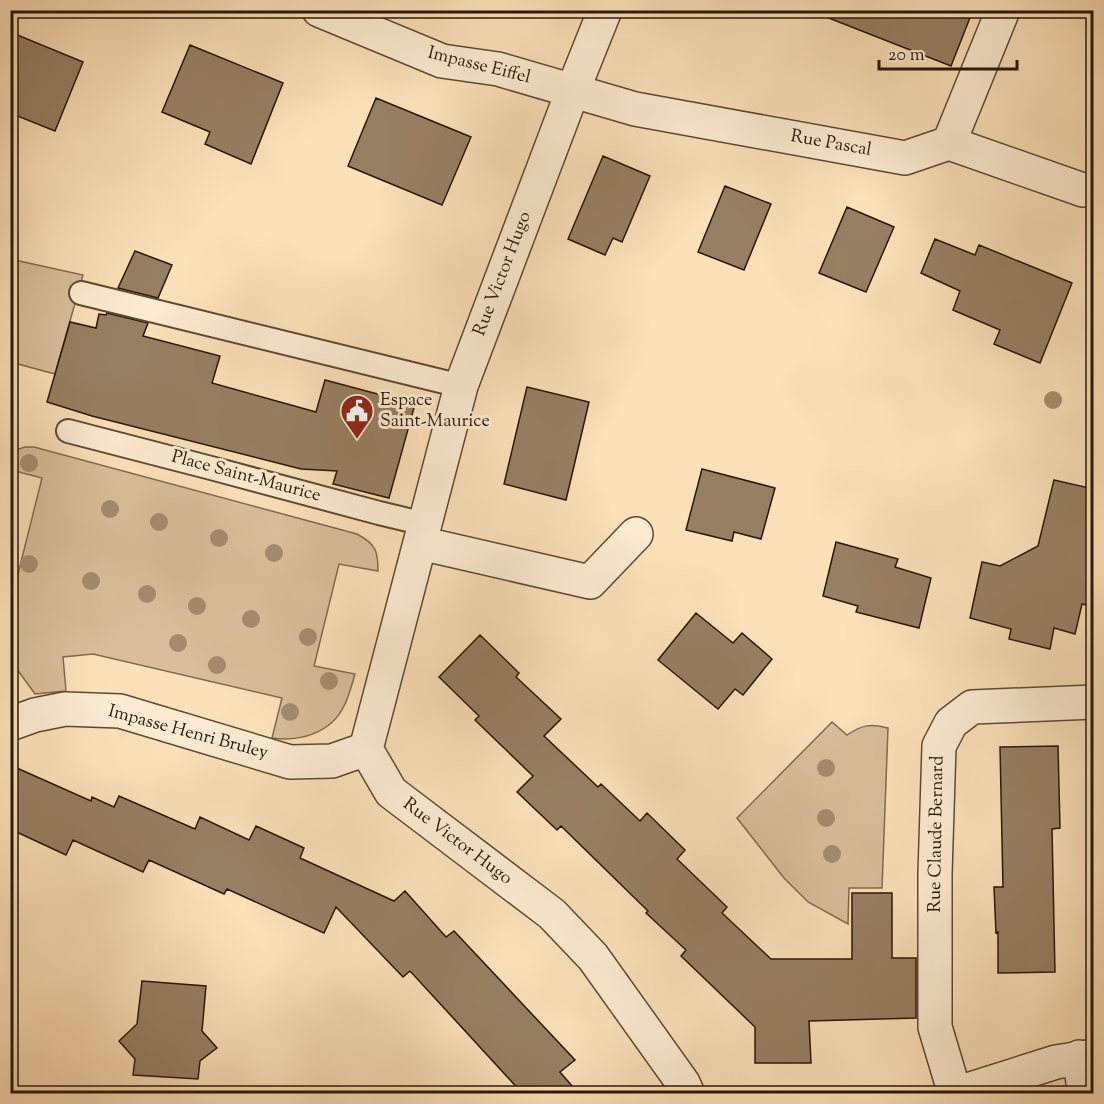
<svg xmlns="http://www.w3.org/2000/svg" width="1104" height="1104" font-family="'Sorts Mill Goudy',serif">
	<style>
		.green { fill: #d8be9a; stroke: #826a50; stroke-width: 1.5 }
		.building { fill: #977f63; stroke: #2b1607; stroke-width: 1.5 }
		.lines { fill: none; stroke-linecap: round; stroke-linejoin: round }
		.service-casing { stroke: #5f4833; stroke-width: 26 }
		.minor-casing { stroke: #5f4833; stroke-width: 36 }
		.service { stroke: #fcebd1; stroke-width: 22 }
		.minor { stroke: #fcebd1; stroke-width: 33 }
		.tree { fill: #a58c6f }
		.labels { text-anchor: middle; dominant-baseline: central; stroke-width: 6; stroke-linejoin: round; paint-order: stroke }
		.street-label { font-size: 18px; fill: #2b1607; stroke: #fcebd1 }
		.poi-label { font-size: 18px; fill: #2b1607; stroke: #fcebd1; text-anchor: start }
	</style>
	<rect width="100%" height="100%" fill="#fbe0b8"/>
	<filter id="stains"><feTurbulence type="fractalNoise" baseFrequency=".00333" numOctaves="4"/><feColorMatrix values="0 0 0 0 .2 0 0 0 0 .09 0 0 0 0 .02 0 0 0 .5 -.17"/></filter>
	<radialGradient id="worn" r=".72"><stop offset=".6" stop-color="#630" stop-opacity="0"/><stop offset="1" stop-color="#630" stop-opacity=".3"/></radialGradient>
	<path class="green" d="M10 259 83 275 55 374 18 364 11 348Z
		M25 447H34L357 534C376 544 378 551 378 571L339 564 314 666 355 674C352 684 349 696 344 706 331 733 300 742 272 738L282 698 93 654 63 657 66 691 35 694 11 661V590H14L42 478 11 470C10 452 8 452 25 447Z
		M832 722 847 735C862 725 871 723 888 728L882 888H849L848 924 808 902 784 878 737 818Z"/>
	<path class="building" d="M817 10H973L951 66 816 13Z
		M10 32 83 62 55 131 10 113Z
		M190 45 283 83 251 164 205 144 210 132 162 112Z
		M376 98 471 137 442 205 348 166Z
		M603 156 650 176 622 242 613 238 605 255 568 239Z
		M725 186 771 204 744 270 698 252Z
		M847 207 894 227 866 292 819 273Z
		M935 239 975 255 979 245 1072 283 1040 363 994 344 1000 330 953 310 960 291 921 273Z
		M135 251 172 265 158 298 118 288Z
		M107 313 148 323 143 336 220 356 212 383 316 412 325 380 415 404 389 498 333 484 337 471 301 469 92 416 47 402 70 322 96 328 99 314 106 315Z
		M527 387 589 402 566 500 504 484Z
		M702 469 775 488 761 539 734 532 732 541 686 530Z
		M1054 480 1094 489V607L1082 604 1075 634 1054 628 1050 649 1009 639 1011 629 970 618 982 562 1000 566 1038 546Z
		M836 542 898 559 895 567 931 578 919 628 856 612 858 606 823 596Z
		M696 613 733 643 742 633 772 659 743 695 735 689 718 709 658 660Z
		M480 635 519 673 516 677 561 719 544 736 598 787 601 784 640 821 647 813 685 850 677 859 727 907 722 913 771 959H852V893H892V958H916V1018L809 1021 811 1063H755V1027L681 956 686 950 646 913 648 911 561 826 557 830 517 792 533 776 475 720 479 716 439 677Z
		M1058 746 1060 828 1052 829 1055 972 998 973V932L996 933 994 887H1003L1000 747Z
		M10 765 91 801 92 797 114 807 119 796 195 829 200 817 249 840 256 826 304 848 300 858 394 901 405 891 446 937 454 931 575 1060 560 1072 579 1094H523L410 971 403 977 336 907 324 933 227 889 224 894 149 860 143 872 73 840 66 855 10 829Z
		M142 981 206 986 202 1031 217 1048 200 1061 198 1079 133 1075 135 1059 119 1041 137 1024Z"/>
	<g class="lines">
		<g class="service-casing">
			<path id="service" d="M81 293 461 386
				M68 431 211 468 379 513 425 524"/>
		</g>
		<g class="minor-casing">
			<path id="minor" d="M319 10 442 61 498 69 635 109 905 158 949 143 1083 190
				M605 10 573 90 461 386 366 749 391 792 552 914 593 957 683 1083 688 1094
				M949 143 1003 10
				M420 543 590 582 636 534
				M10 724 35 715 65 709 120 711 290 762 332 761 366 749
				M1079 1057 1085 1094
				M955 1094 935 1027V874L939 746 951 723 972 707 1094 702
				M955 1094 1056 1062 1094 1056"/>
		</g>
		<use href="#service" class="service"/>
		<use href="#minor" class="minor"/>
	</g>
	<g class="tree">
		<circle cx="1053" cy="400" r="9"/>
		<circle cx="29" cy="463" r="9"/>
		<circle cx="110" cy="509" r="9"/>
		<circle cx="159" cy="522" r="9"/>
		<circle cx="219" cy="538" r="9"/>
		<circle cx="274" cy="553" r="9"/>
		<circle cx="29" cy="564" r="9"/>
		<circle cx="91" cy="581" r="9"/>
		<circle cx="147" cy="594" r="9"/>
		<circle cx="197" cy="606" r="9"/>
		<circle cx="251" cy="619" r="9"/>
		<circle cx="308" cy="637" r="9"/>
		<circle cx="178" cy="643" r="9"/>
		<circle cx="217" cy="665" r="9"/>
		<circle cx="329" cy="681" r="9"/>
		<circle cx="290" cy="712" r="9"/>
		<circle cx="826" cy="768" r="9"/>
		<circle cx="826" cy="818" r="9"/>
		<circle cx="832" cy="854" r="9"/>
	</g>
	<defs>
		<g id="civic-pin" transform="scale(1.725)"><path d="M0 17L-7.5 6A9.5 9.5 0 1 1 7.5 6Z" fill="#8f2418" stroke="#fcebd1"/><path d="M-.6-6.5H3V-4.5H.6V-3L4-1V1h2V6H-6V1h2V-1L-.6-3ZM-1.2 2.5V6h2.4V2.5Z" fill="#fff"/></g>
	</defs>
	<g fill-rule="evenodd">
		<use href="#civic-pin" x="357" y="411"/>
	</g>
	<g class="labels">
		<g class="street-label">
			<text transform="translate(479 66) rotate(14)">Impasse Eiffel</text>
			<text transform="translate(831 144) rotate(10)">Rue Pascal</text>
			<text transform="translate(503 274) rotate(-69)">Rue Victor Hugo</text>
			<text transform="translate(246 477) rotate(15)">Place Saint-Maurice</text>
			<text transform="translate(188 733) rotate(15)">Impasse Henri Bruley</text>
			<text transform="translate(937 834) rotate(-89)">Rue Claude Bernard</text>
			<text transform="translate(457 842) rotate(37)">Rue Victor Hugo</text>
		</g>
		<g class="poi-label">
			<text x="380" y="401">Espace<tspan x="380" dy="21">Saint-Maurice</tspan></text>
		</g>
	</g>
	<rect width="1104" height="1104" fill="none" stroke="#fbe0b8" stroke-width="36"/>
	<rect x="12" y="12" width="1080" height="1080" fill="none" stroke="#2b1607" stroke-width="3"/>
	<rect x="18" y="18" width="1068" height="1068" fill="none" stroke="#2b1607" stroke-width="1.5"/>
	<path d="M879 60v9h138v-9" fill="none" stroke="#2b1607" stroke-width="3"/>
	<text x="888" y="60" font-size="18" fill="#2b1607" stroke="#fcebd1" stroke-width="4.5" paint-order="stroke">20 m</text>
	<rect width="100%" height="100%" filter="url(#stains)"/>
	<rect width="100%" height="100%" fill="url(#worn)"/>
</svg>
